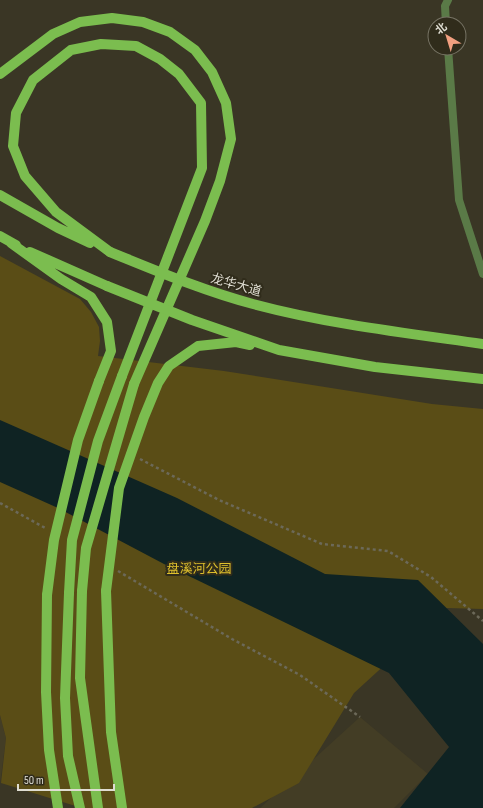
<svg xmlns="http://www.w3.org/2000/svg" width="483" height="808" font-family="'Sofia Sans Condensed','Noto Sans SC',sans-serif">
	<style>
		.built { fill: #433d25 }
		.green { fill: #5a4d16 }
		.water { fill: #0f2323 }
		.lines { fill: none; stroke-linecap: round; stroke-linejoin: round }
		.path { stroke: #6c6959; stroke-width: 2.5; stroke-dasharray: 3 3; stroke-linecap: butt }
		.street { stroke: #5a7a47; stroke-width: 8 }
		.primary { stroke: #7bbd4f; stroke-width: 10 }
		.primary-bridge { stroke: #7bbd4f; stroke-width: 10 }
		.labels { text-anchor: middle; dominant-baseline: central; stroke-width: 4; stroke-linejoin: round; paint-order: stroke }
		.street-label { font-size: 13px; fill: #dfddd2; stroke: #302c1b }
		.park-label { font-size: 13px; fill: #dfc02c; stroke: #302c1b }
	</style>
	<rect width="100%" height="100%" fill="#3a3625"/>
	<path class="built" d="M0 715 6 738 0 784Z
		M360 717 428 774 394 808H260Z"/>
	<path class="green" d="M0 256 80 299 91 312 99 327 100 341 98 356 224 371 432 404 483 409V609L447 608 354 693 299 783 252 808H82L1 783 6 738 0 715Z"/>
	<path class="water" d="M0 420 177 498 325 574 418 580 483 644V808H400L449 747 389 673 164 564 58 508 0 482Z"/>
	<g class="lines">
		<path class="path" d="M140 459 219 500 322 544 388 551 431 577 483 621
			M0 503 47 529
			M118 571 232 639 300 675 360 717"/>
		<path class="street" d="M446 24 445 6 448 0
			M448 48 459 200 483 274"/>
		<path class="primary" d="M0 74 53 34 80 22 112 18 143 22 170 32 195 50 212 72 226 103 231 139 220 181 205 221 134 384
			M0 195 58 228 90 243
			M0 236 16 245
			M11 243 61 279 91 297 107 322 111 351 99 381
			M30 252 107 286
			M110 252 56 212 25 176 13 146 16 113 33 80 71 50 101 44 136 46 160 59 179 74 201 103 202 168 122 376
			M82 591 80 678 98 808
			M106 591 111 732 122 808
			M69 593 65 698 68 756 80 808
			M47 595 46 692 49 750 58 808"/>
		<path class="primary-bridge" d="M110 252C157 271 204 291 253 304 328 324 406 333 483 344
			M107 286 192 320 279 350 375 367 483 379
			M82 591 86 548 134 384
			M106 591 119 488 144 417 158 383 169 366 198 346 236 342 250 345
			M69 593 72 540 98 441 122 376
			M47 595 54 540 78 440 99 381"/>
	</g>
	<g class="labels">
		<g class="street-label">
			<text transform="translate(236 285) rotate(16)">龙华大道</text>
		</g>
		<g class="park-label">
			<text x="199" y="569">盘溪河公园</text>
		</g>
	</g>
	<g transform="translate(447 36) rotate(322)"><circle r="19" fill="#302c1b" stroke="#767364"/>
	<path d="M0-3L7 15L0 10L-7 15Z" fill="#f2a080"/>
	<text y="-6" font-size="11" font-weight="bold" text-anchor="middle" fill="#dfddd2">北</text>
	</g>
	<path d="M18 784v6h96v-6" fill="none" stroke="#dfddd2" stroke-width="2"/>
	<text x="24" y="784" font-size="12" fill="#dfddd2" stroke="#302c1b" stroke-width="3" paint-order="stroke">50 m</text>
</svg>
